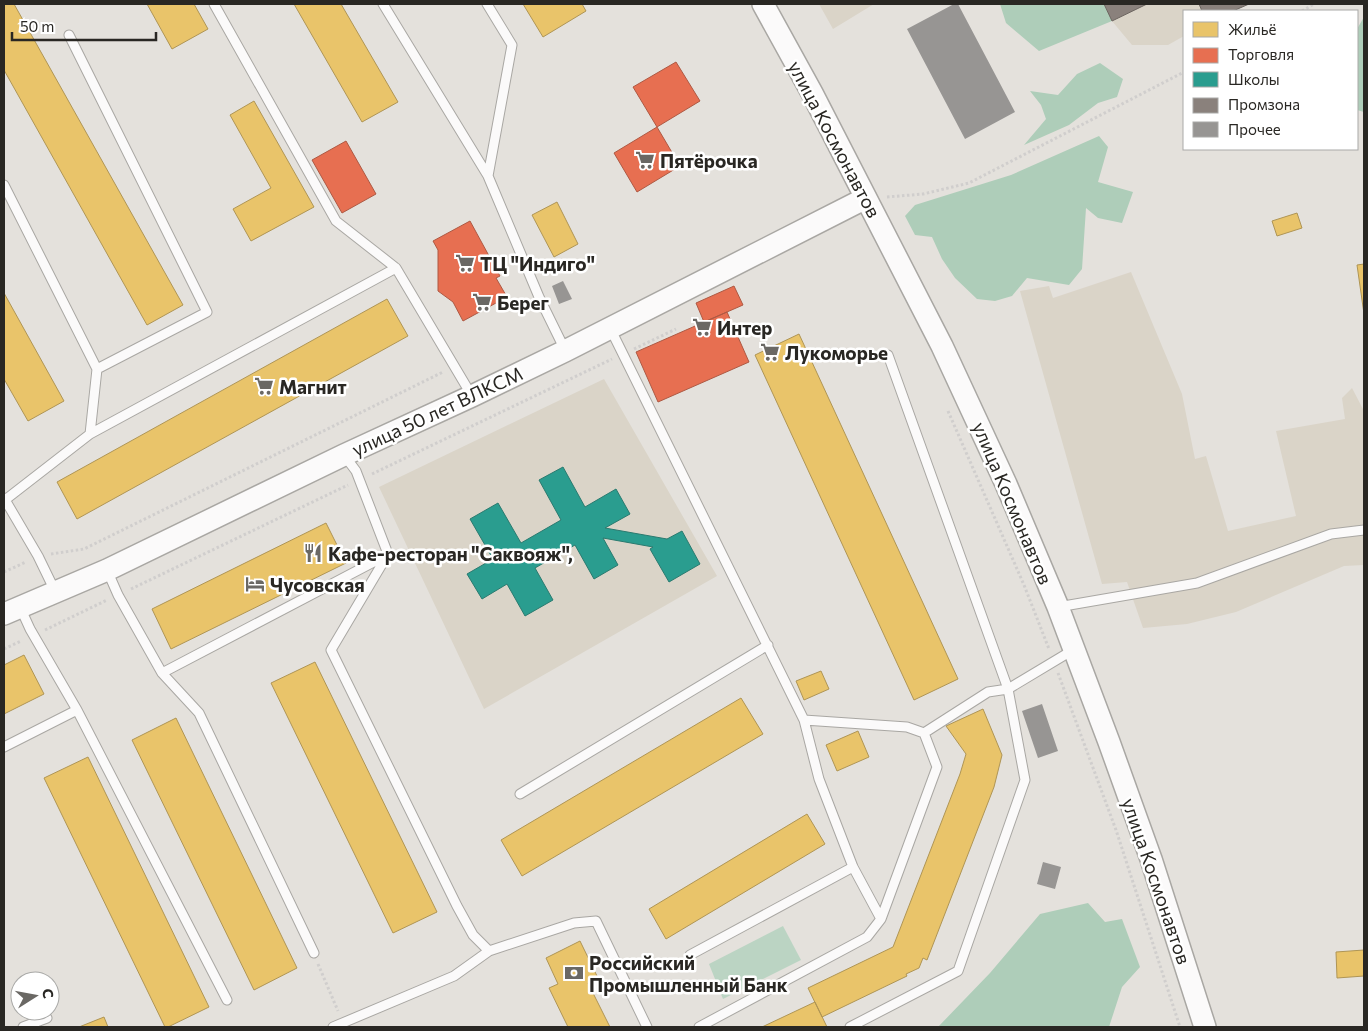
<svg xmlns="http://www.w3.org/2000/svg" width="1368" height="1031" font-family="Commissioner,sans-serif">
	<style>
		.built { fill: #dad4c8 }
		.green { fill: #bbd4c3 }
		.forest { fill: #aecdb9 }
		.homes { fill: #e9c46a; stroke: #af9555 }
		.shops { fill: #e76f51; stroke: #ae5943 }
		.schools { fill: #2a9d8f; stroke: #2a7a6f }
		.industry { fill: #8a817c; stroke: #6d6661 }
		.building { fill: #979593 }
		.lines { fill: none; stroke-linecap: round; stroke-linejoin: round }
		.service-casing { stroke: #a9a7a3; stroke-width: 11 }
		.tertiary-casing { stroke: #a9a7a3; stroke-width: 24 }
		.path { stroke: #d0cecd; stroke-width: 3; stroke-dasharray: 2.5 2.5; stroke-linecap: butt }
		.service { stroke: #fbfafa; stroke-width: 9 }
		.tertiary { stroke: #fbfafa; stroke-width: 21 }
		.labels { text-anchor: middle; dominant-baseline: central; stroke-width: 5; stroke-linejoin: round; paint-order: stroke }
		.street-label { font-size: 19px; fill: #292723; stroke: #fff }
		.poi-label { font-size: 19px; font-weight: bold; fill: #292723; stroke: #fff; text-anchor: start }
	</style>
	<rect width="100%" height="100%" fill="#e4e1dc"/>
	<path class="built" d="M819 4H874L833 29Z
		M1104 4H1249L1233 11H1184V36L1168 45H1132L1112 21Z
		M1131 272 1182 394 1195 459 1206 456 1228 531 1296 516 1276 431 1345 419 1342 398 1352 388 1364 411V565L1344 566 1236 612 1187 624 1143 628 1127 582 1102 584 1020 291 1049 286 1053 298Z
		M604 379 717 576 484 709 379 487Z"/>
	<path class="green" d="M783 926 801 960 723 999 709 964Z"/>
	<path class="forest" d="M1000 4H1104L1112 21 1039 51 1006 23Z
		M1364 17V112L1357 110V29Z
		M1100 63 1123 79 1117 97 1098 103 1069 125 1024 145 1046 119 1041 105 1030 91 1058 95 1077 74Z
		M1099 136 1108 147 1098 182 1133 192 1122 223 1098 218 1086 208 1082 269 1069 285 1027 278 1012 296 995 301 977 299 955 278 942 259 932 237 915 235 905 216 915 205 1011 175Z
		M1088 903 1105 922 1122 919 1140 967 1122 987 1109 1027H938L990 973 1040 914Z"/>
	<path class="homes" d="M4 4H14L183 305 147 325 4 70Z
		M147 4H194L208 29 172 49Z
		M294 4H341L398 102 362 122Z
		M523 4H582L586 11 543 37Z
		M254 101 314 207 251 241 233 209 271 188 230 115Z
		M557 202 578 244 554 257 532 215Z
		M1297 213 1302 228 1277 236 1272 221Z
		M1364 264V314L1357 265Z
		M4 293 64 401 28 421 4 379Z
		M387 299 408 336 77 519 57 482Z
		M799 334 958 679 914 700 755 355Z
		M326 523 346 563 171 649 152 609Z
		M24 655 44 694 4 714V665Z
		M315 662 437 912 393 933 271 683Z
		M821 671 829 689 804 700 796 681Z
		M741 698 763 734 522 876 501 840Z
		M983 709 1002 755 994 787 927 960 923 958 919 968 906 974 907 976 822 1017 808 988 893 947 960 774 966 754 946 726Z
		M176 718 297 968 254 990 132 740Z
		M858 731 869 757 837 771 826 745Z
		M88 757 209 1007 168 1027H165L44 778Z
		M807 814 825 844 666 939 649 909Z
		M580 941 598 978 588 983 610 1027H568L549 988 558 984 546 958Z
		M1364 950V976L1337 978 1336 952Z
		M815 1002 827 1027H762Z
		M104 1017 108 1027H79Z"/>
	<path class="shops" d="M676 62 700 101 657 127 633 87Z
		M657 127 680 166 637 192 614 153Z
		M346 141 376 194 342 213 312 160Z
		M470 221 500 276 496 278 507 297 463 321 453 302 438 291V250L433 241Z
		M734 286 743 305 704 322 696 303Z
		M727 312 749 362 658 402 636 352Z"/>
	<path class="schools" d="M563 467 585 507 616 489 630 514 605 528 667 539 682 531 700 564 669 582 650 549 653 547 603 538 618 565 594 579 575 545 535 568 553 600 525 616 507 584 482 599 467 574 493 559 470 519 498 503 521 543 561 520 539 480Z"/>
	<path class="industry" d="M1104 4H1147L1112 21Z
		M1199 4H1249L1233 11H1202Z"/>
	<path class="building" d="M954 4H958L1015 112 965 139 907 29Z
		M563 281 572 299 559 304 552 286Z
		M1042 704 1058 751 1038 758 1022 711Z
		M1043 862 1061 867 1055 889 1037 884Z"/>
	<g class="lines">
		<g class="service-casing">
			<path id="service" d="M214 4 336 221 396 268
				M383 4 488 176 539 297 565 350
				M487 4 512 45 488 176
				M69 35 207 312 97 369
				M4 185 97 369 90 434
				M610 328 804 720 819 779 853 867 881 919 867 937 699 1027
				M344 455 356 471 388 554 331 650 457 906 473 935 489 951 574 923 596 921 647 1027
				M4 498 38 556 55 591
				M5 500 90 434 396 268 472 396
				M107 570 118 595 162 673 199 713 314 953
				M20 607 30 629 77 710 227 1000
				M1058 607 1197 583 1331 534 1364 530
				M162 673 387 555
				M804 720 907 727 924 733 988 692 1008 689 1073 650
				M4 747 77 710
				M520 794 768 645
				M881 919 937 767 924 733
				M690 955 853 867
				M23 1027 47 1018
				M333 1027 454 976 489 951
				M850 1027 958 971 1025 780 1008 689 888 355"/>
		</g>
		<g class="tertiary-casing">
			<path id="tertiary" d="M763 4 812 93 942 346 1006 484 1058 607 1109 742 1151 859 1205 1027
				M4 614 107 570 344 455 472 396 565 351 866 198"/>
		</g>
		<path class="path" d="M1302 11 1314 4
			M887 197 923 194 969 183 1184 72
			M634 349 676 329
			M948 411 1024 585 1049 649
			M372 474 612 359
			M51 554 84 549 443 372
			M4 572 26 562
			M131 589 348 485
			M45 630 107 600
			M4 649 21 641
			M1058 673 1116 830 1180 1027
			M318 964 338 1011"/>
		<use href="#service" class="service"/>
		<use href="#tertiary" class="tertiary"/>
	</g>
	<defs>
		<g id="supermarket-bare" transform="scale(1.5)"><path d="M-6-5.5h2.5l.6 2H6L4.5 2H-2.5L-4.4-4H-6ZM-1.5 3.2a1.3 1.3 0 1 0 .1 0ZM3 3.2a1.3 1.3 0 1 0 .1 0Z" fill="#6a6864" stroke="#fff" stroke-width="2.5" paint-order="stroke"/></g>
		<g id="restaurant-bare" transform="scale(1.5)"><path d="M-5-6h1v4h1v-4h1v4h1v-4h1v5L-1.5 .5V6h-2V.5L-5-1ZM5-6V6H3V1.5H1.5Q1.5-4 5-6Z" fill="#6a6864" stroke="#fff" stroke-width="2.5" paint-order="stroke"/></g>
		<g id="hotel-bare" transform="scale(1.5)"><path d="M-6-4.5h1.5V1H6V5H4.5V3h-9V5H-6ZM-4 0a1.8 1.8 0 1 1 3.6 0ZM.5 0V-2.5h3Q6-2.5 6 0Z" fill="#6a6864" stroke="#fff" stroke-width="2.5" paint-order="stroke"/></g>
		<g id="bank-bare" transform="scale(1.5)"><path d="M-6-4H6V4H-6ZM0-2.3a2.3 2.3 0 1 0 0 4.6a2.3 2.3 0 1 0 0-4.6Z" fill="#6a6864" stroke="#fff" stroke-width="2.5" paint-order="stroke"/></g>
	</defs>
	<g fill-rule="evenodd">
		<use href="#supermarket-bare" x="645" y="160"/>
		<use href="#supermarket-bare" x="465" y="263"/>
		<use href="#supermarket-bare" x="482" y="302"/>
		<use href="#supermarket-bare" x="702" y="327"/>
		<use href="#supermarket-bare" x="770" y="352"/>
		<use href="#supermarket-bare" x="264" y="386"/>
		<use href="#restaurant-bare" x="313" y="553"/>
		<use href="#hotel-bare" x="255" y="584"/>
		<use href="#bank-bare" x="574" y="973"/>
	</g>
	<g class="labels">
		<g class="street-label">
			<text transform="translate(835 139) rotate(62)">улица Космонавтов</text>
			<text transform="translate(437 411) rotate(-25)">улица 50 лет ВЛКСМ</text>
			<text transform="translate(1013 503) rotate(67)">улица Космонавтов</text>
			<text transform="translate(1157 881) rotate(71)">улица Космонавтов</text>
		</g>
		<g class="poi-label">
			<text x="660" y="160">Пятёрочка</text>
			<text x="480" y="263">ТЦ "Индиго"</text>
			<text x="497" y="302">Берег</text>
			<text x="717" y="327">Интер</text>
			<text x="785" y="352">Лукоморье</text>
			<text x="279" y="386">Магнит</text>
			<text x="328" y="553">Кафе-ресторан "Саквояж",</text>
			<text x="270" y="584">Чусовская</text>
			<text x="589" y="962">Российский<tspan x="589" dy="22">Промышленный Банк</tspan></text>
		</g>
	</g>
	<rect width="1368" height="1031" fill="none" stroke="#292723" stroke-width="10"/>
	<rect x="1183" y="10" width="175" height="140" fill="#ffffff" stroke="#a9a9a7"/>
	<rect x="1193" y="22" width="25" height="15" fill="#e9c46a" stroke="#a9a9a7"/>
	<text x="1228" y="35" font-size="15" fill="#292723">Жильё</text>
	<rect x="1193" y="48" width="25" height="15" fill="#e76f51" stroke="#a9a9a7"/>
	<text x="1228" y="60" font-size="15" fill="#292723">Торговля</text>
	<rect x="1193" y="72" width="25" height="15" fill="#2a9d8f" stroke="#a9a9a7"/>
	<text x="1228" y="85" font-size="15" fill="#292723">Школы</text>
	<rect x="1193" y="98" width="25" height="15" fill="#8a817c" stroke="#a9a9a7"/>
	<text x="1228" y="110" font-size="15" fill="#292723">Промзона</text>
	<rect x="1193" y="122" width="25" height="15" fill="#979593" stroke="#a9a9a7"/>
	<text x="1228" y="135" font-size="15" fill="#292723">Прочее</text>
	<g transform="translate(35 996) rotate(79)"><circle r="24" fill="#ffffff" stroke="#a9a9a7"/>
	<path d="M0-4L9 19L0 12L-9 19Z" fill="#6a6864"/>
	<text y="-8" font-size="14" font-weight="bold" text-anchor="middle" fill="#292723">С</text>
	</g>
	<path d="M12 32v8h144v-8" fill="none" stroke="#292723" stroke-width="2.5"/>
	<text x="20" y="32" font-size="15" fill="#292723" stroke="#ffffff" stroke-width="4" paint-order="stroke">50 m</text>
</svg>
